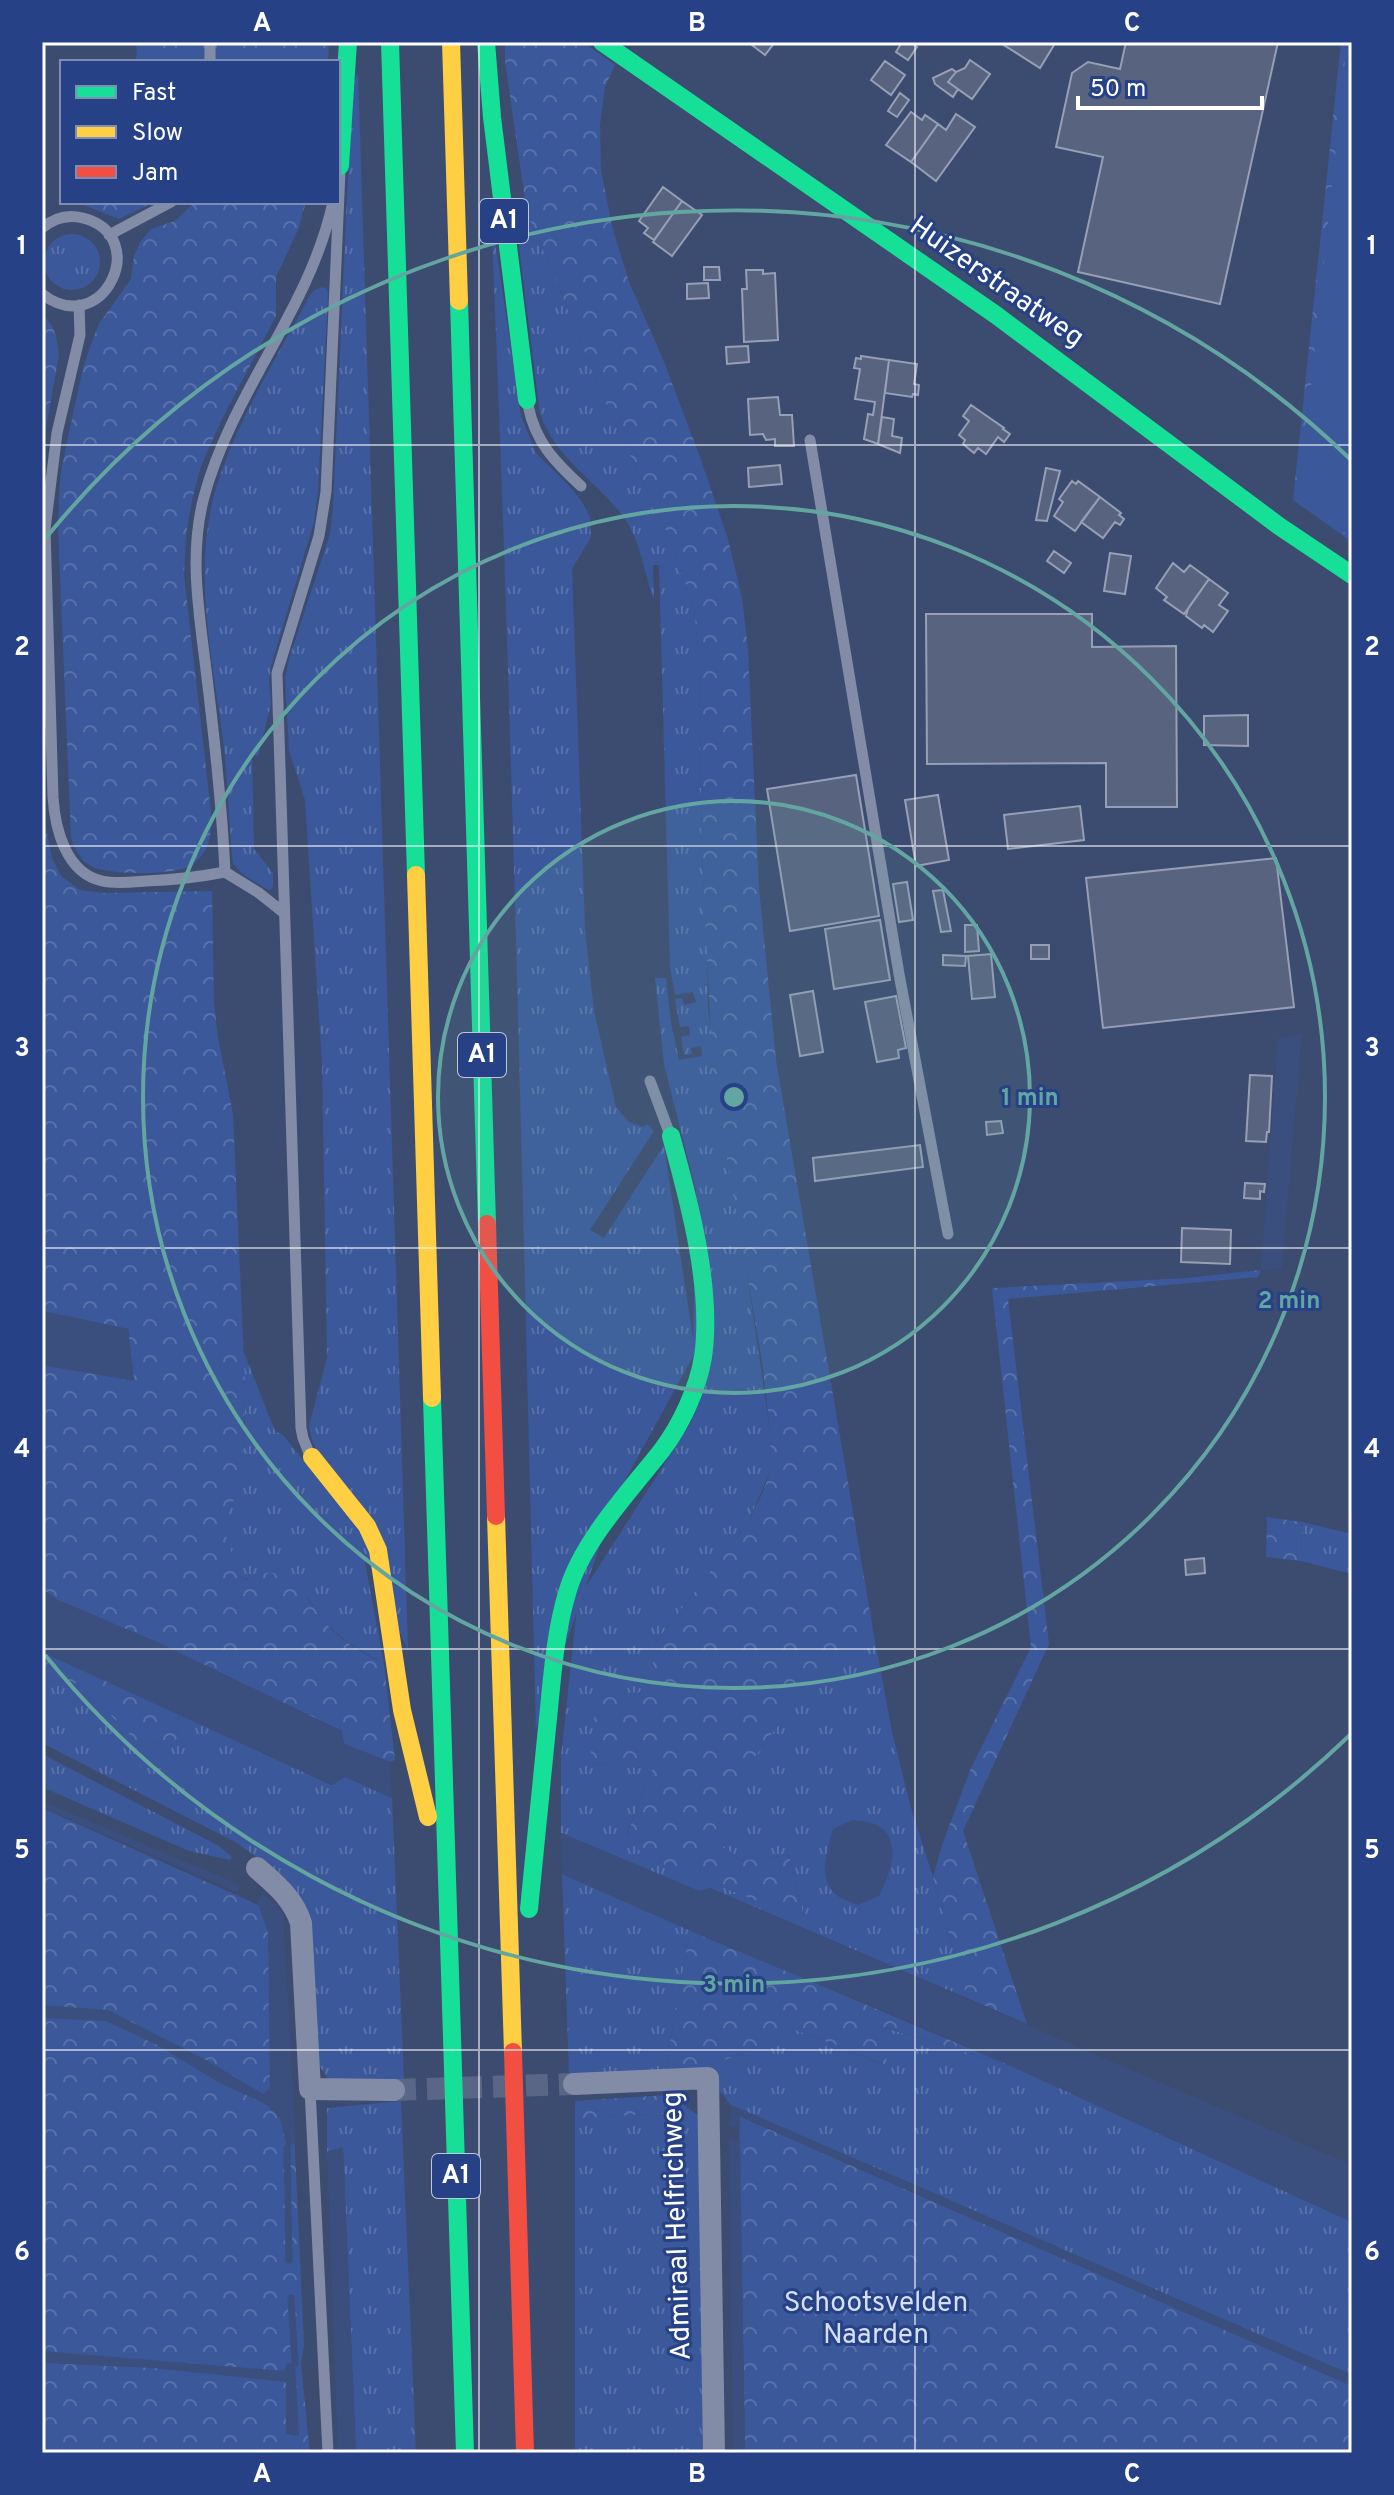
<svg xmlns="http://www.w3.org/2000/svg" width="1394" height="2495" font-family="Overpass,sans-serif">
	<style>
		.grass { fill: url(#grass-tufts) }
		.forest { fill: url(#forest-crowns) }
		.pitch { fill: #3b589b }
		.water { fill: #3b4f7f }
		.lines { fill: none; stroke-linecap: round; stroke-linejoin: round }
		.stream { stroke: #3b4f7f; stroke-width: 7 }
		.building { fill: #586380; stroke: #969fb4; stroke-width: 2 }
		.street-tunnel { stroke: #596685; stroke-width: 22; stroke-dasharray: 22 11; stroke-linecap: butt }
		.lane { stroke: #838ca6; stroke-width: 11 }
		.street { stroke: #838ca6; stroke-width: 22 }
		.fast { stroke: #16e098; stroke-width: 18 }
		.slow { stroke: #ffcf43; stroke-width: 18 }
		.jam { stroke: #f24e42; stroke-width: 18 }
		.grid { fill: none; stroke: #fff; stroke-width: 2; stroke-opacity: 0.55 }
		.ring { fill: none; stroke: #63a6a1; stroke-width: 4 }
		.labels { text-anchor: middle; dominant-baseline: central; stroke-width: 6; stroke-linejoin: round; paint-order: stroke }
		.shield { fill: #264186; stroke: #bec6db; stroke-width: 2 }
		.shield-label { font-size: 26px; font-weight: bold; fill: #fff }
		.street-label { font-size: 28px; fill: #fff; stroke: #264186 }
		.park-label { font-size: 28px; fill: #d5dff6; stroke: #264186 }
		.centre { fill: #63a6a1; stroke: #264186; stroke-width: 4 }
		.ring-label { font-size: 24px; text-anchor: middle; font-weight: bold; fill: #63a6a1; stroke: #264186; stroke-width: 6; stroke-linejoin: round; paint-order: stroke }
		.neatline { fill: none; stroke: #fff; stroke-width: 3 }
		.grid-label { font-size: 26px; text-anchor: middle; font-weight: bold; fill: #fff }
	</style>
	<defs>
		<pattern id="grass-tufts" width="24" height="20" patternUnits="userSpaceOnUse" patternTransform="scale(2)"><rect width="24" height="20" fill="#3b589b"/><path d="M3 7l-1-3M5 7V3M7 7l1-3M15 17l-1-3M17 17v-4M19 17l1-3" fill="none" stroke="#5871aa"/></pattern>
		<pattern id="forest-crowns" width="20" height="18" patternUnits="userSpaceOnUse" patternTransform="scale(2)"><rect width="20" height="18" fill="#3b589b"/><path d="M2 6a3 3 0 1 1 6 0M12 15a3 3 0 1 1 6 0" fill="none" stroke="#5871aa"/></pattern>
	</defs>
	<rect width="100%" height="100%" fill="#3c4b70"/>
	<path class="grass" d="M358 72 408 1650 312 1440 309 1426 327 1358 322 1063 305 800 289 751 285 678 289 659 330 534 333 507 352 87Z
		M491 214 521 416 536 453 573 490 582 502 590 517 591 537 572 569 585 930 594 1011 616 1107 629 1122 643 1127 647 1124 654 1131 590 1230 604 1238 664 1145 695 1353 619 1491 536 1729C523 1224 513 719 491 214Z
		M527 214 553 272 602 396 669 537 694 608 699 660 702 855 707 940 708 1009 770 1430 771 1470 747 1524 656 1642 648 1692 590 1763 652 1769 626 1836 804 1918 789 1855 740 1861 713 1836 740 1777 776 1728 825 1667 873 1630 892 1732 911 1808 933 1877 967 1998 710 1888 699 1891 561 1833V1756L578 1599 692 1421 696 1191 664 1064 655 978H666L671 1023 679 1060 702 1056 701 1046 691 1048 692 1054 684 1055 681 1037 690 1035 689 1026 680 1027 675 999 682 998 684 1005 696 1002 693 992 675 995 670 967 659 565H653L654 600C645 575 640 540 625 519 597 480 558 462 540 414L515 215Z
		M44 262a28 28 0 1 1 56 0a28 28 0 1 1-56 0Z
		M323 287 327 289 328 294 318 490 314 522 271 666 269 682 271 704 258 756 252 755 254 849 273 873V886L270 891 244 875 233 864C229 825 228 787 224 748 214 666 193 581 213 499 231 430 277 358 310 295L314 290Z
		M243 1350 275 1431 283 1435 359 1531 384 1664 347 1642 324 1622 308 1598 238 1576 225 1532V1516L240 1489 245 1426Z
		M1302 1522 1352 1534V1574L1301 1561Z
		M42 1679 80 1684 135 1740 176 1746 179 1714 331 1785 345 1777 392 1798 404 2079H328L314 2057 304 1911 295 1889 261 1860 237 1843 42 1743Z
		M42 1754 219 1846 232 1857 230 1860 189 1851 42 1787Z
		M562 1874 690 1930 665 2071 569 2075Z
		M882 2027 1011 2066 1352 2222V2375L731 2105 702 2069 745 2052 791 2028 885 2065 888 2044Z
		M401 2101 416 2453H356L343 2147 327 2152V2108Z
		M679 2101 700 2117 703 2453H575V2119L663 2113Z"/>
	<path class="forest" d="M137 42H329L328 62H136Z
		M505 42H583L615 65 605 87 600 125 601 170 612 226 629 282 662 357 699 454 728 539 742 598 748 649 759 888 776 1060 873 1630 825 1667 776 1728 740 1777 713 1836 740 1861 789 1855 804 1919 647 1858 626 1837 652 1769 590 1763 596 1694 648 1692 656 1642 747 1524 762 1494 771 1470 770 1430 762 1361 713 1077 702 855 699 660 694 608 669 537 602 396 553 272 527 214 505 61Z
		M1341 42H1352V542L1293 500Z
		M76 202H154L119 219Z
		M195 202H306L298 230 276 277V316L222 419 201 466 192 500 186 535 184 575 211 812C211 827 212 842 202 855 199 859 193 865 188 867 168 875 113 875 93 867 81 861 75 850 71 838L58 527 60 478 66 446 83 368 92 341 99 324 131 279 134 256 141 241 151 229 175 221Z
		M42 315C55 324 57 339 59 355L42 450Z
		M42 769 45 824 52 858 61 876 80 890 103 893 212 891 214 1003 218 1038 233 1114 245 1383 243 1474 240 1489 225 1516V1532L238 1576 247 1580C252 1578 259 1573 264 1573 296 1570 308 1602 324 1621 340 1641 363 1653 384 1664L395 1760 390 1762 344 1744 342 1731 161 1644 58 1600 42 1589V1365L134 1380 128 1329 42 1311Z
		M1261 1270 1258 1277 1008 1299 1049 1644 963 1831 1027 2024 967 1998 933 1877 941 1848 971 1768 1031 1647 992 1288 1187 1278Z
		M1267 1517 1302 1522 1301 1561 1266 1557Z
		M42 1652 179 1714 176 1746 135 1740 80 1684 42 1679Z
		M42 1808 278 1914 292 2085 304 2346 301 2364 310 2453H42Z
		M690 1930 1011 2066 883 2027 888 2044 886 2065 791 2028 745 2052 702 2069 665 2071Z
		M667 2095 679 2101 663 2113 575 2119V2101Z
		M739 2116 1352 2386V2453H745Z"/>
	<path class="pitch" d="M1347 42H1352V538L1299 500Z"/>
	<path class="water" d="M1302 1033 1282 1267 1261 1270 1278 1038Z
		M42 1311 128 1329 134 1381 42 1365Z
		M42 1589 58 1600 161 1644 342 1731 344 1744 390 1762 392 1798 345 1777 332 1785 42 1652Z
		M42 1801 241 1885 238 1893 42 1807Z
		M852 1820C862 1821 876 1822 883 1829 902 1848 888 1877 879 1896L858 1905C852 1902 844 1900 839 1897 816 1882 827 1850 833 1829Z
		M561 1833 699 1891 709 1888 1352 2165V2222L1011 2066 911 2022 711 1940 562 1874Z
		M263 1894 283 1912 296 2141 287 2148 280 2118 265 2104 218 2082 157 2045 106 2021 42 2018V2005L108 2010 206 2060 263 2094 270 2087 268 1933 257 1901Z
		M731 2105 1352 2375V2386L740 2116V2128L729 2126Z
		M729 2139 740 2140 745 2453H733Z
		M343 2147 356 2453H338L327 2152Z
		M42 2351 284 2371 287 2363 295 2364 299 2436 286 2434V2382L153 2368 42 2363Z"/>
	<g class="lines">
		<path class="stream" d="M287 2148 289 2260
			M291 2298 295 2364"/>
	</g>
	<path class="building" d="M748 42H775L765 55Z
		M902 42H910L917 47 908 60 896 52Z
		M999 42H1049L1054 45 1040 68Z
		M1126 42H1278L1220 304 1078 272 1103 157 1056 147 1072 73 1088 62 1120 69Z
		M970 60 990 74 972 99 948 82 956 72 965 68Z
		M885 61 905 75 891 95 871 80Z
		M952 69 956 72 948 82 958 89 953 97 935 84 933 78Z
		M900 93 909 100 897 117 888 111Z
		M911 112 922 120 925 115 938 124 911 162 886 145Z
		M956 114 975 127 936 181 911 162 938 124 946 130Z
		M663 187 682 201 654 240 644 233 648 228 639 221Z
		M682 201 702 215 672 256 653 242Z
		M704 267H719L720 280H704Z
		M746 270H763V274L775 273 778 340 744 342 742 289H747Z
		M708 283 709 298 687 299V284Z
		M748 346 749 362 727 364 726 347Z
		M861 356 889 360 878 444 864 439 868 414 873 415 875 402 855 399 860 369 854 368 856 358 861 359Z
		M889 360 917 364 914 384 919 385 918 395 913 394 912 397 885 393Z
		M778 397 780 415H792L794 446H775V439L766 440 763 434 750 435 748 399Z
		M971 405 1004 428 1003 429 1010 434 1004 442 998 437 986 454 978 448 974 453 963 444 965 440 959 435 969 421 963 416Z
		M882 417 894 419 892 436 902 438 900 453 878 444Z
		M780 465 782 484 749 487 748 468Z
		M1046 468 1060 471 1047 521 1036 520Z
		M1072 481 1076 484 1078 481 1100 497 1075 531 1054 516 1063 502 1059 499Z
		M1100 497 1121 513 1119 515 1124 519 1120 525 1115 522 1103 538 1081 522Z
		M1054 551 1071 563 1064 573 1047 561Z
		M1110 553 1131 556 1125 594 1104 591Z
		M1173 563 1184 572 1190 565 1209 579 1184 614 1164 600 1167 597 1156 588Z
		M1209 579 1228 593 1219 605 1228 611 1213 632 1204 625 1202 628 1186 616 1188 609Z
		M926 614H1092V647L1176 646 1177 807H1106V763L927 764Z
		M1248 715V746L1204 745V716Z
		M856 775 879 916 790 931 767 789Z
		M938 795 949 860 916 866 905 800Z
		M1080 806 1084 840 1008 849 1004 815Z
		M1276 858 1294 1007 1103 1028 1086 878Z
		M907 882 913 920 899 922 893 884Z
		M943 890 951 931 941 932 933 891Z
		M880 920 890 980 834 989 825 929Z
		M965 925H977L979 951 965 952Z
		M1031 945H1049V959H1031Z
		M991 954 995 997 972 999 968 956Z
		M943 955 966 956 965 966 943 965Z
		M813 991 823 1052 800 1056 790 995Z
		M896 996 906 1048 898 1050 899 1058 877 1062 865 1002Z
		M1250 1075 1272 1076 1269 1132H1267L1266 1142 1246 1141Z
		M1001 1121 1003 1133 987 1135 986 1122Z
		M920 1145 923 1167 815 1181 813 1158Z
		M1245 1183 1265 1184 1264 1192 1260 1191V1199L1244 1198Z
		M1182 1228 1231 1230 1230 1264 1181 1262Z
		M1204 1558 1205 1573 1186 1575 1185 1560Z"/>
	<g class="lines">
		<path class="street-tunnel" d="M394 2090 574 2084"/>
		<path class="lane" d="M210 62V42
			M42 228C54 218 68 214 83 218 153 236 103 341 42 294
			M109 235 171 202
			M79 305 80 335 57 433 45 529 53 797C55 829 66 873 102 881 116 884 132 882 146 881 173 880 199 877 225 872L259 893 284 913
			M528 405C535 442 555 462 581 486
			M810 440 899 974 948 1234
			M225 872C222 807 215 743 207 678 200 617 188 557 204 497 232 392 310 309 333 202
			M650 1081 669 1132
			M309 1453 303 1438 301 1428 277 673 319 536 326 492 340 171
			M310 2089 328 2453"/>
		<path class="street" d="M257 1868C276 1885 293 1898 301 1923L310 2089 394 2090
			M574 2084 708 2078 714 2453"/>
		<path class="fast" d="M390 42 416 875
			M486 42 492 117 527 400
			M602 42 996 315 1279 526 1352 575
			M340 166 348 42
			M459 301 487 1224
			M432 1398 465 2453
			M529 1909C535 1849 541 1788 547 1728 552 1683 554 1635 568 1590 583 1540 630 1491 662 1450 681 1425 698 1388 703 1357 713 1289 689 1201 671 1136"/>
		<path class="slow" d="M451 42 459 301
			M416 875 432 1398
			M312 1457 367 1526 378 1550 402 1710 428 1817
			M496 1516 513 2052"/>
		<path class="jam" d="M487 1224 496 1516
			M513 2052 525 2453"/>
	</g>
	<path class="grid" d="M479 42V2453M915 42V2453M42 445H1352M42 846H1352M42 1248H1352M42 1649H1352M42 2050H1352"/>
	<circle cx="734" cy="1097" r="296" fill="#63a6a1" fill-opacity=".12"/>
	<g class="ring">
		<circle cx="734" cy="1097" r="296"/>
		<circle cx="734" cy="1097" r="591"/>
		<path d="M1350 1735A887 887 0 0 1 45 1655M45 539A887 887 0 0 1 1350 459"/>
	</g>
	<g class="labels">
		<g class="shield">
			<rect x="480" y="199" width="48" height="44" rx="6"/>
			<rect x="458" y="1033" width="48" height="44" rx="6"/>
			<rect x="432" y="2154" width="48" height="44" rx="6"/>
		</g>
		<g class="shield-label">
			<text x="504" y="221">A1</text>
			<text x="482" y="1055">A1</text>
			<text x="456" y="2176">A1</text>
		</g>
		<g class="street-label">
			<text transform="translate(996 283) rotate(35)">Huizerstraatweg</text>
			<text transform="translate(678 2226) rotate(-92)">Admiraal Helfrichweg</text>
		</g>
		<g class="park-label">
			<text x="876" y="2304">Schootsvelden<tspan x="876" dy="32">Naarden</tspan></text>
		</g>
	</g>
	<circle cx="734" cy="1097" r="12" class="centre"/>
	<g class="ring-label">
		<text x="1030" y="1105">1 min</text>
		<text x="1289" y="1308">2 min</text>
		<text x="734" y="1992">3 min</text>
	</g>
	<rect width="1394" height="2495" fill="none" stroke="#264186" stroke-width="88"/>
	<rect x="60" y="60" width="280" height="144" fill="#264186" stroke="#7d8db6" stroke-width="2"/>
	<rect x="76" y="86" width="40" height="12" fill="#16e098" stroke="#7d8db6" stroke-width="2"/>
	<text x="132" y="100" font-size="24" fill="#ffffff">Fast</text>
	<rect x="76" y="126" width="40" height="12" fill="#ffcf43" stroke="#7d8db6" stroke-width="2"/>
	<text x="132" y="140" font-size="24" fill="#ffffff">Slow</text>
	<rect x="76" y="166" width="40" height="12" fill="#f24e42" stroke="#7d8db6" stroke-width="2"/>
	<text x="132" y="180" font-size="24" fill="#ffffff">Jam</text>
	<path d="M1078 96v12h184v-12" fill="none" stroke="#ffffff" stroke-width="4"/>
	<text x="1090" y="96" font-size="24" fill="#ffffff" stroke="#264186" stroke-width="6" paint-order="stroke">50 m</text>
	<rect x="44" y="44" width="1306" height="2407" class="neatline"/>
	<g class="grid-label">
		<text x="262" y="31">A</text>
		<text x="697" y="31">B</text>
		<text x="1132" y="31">C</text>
		<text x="22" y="254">1</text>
		<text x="1372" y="254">1</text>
		<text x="22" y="655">2</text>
		<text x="1372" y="655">2</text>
		<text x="22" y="1056">3</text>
		<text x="1372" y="1056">3</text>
		<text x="22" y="1457">4</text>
		<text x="1372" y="1457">4</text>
		<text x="22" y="1858">5</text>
		<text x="1372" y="1858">5</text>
		<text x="22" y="2260">6</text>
		<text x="1372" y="2260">6</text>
		<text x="262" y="2482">A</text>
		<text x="697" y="2482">B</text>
		<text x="1132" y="2482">C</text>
	</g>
</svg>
